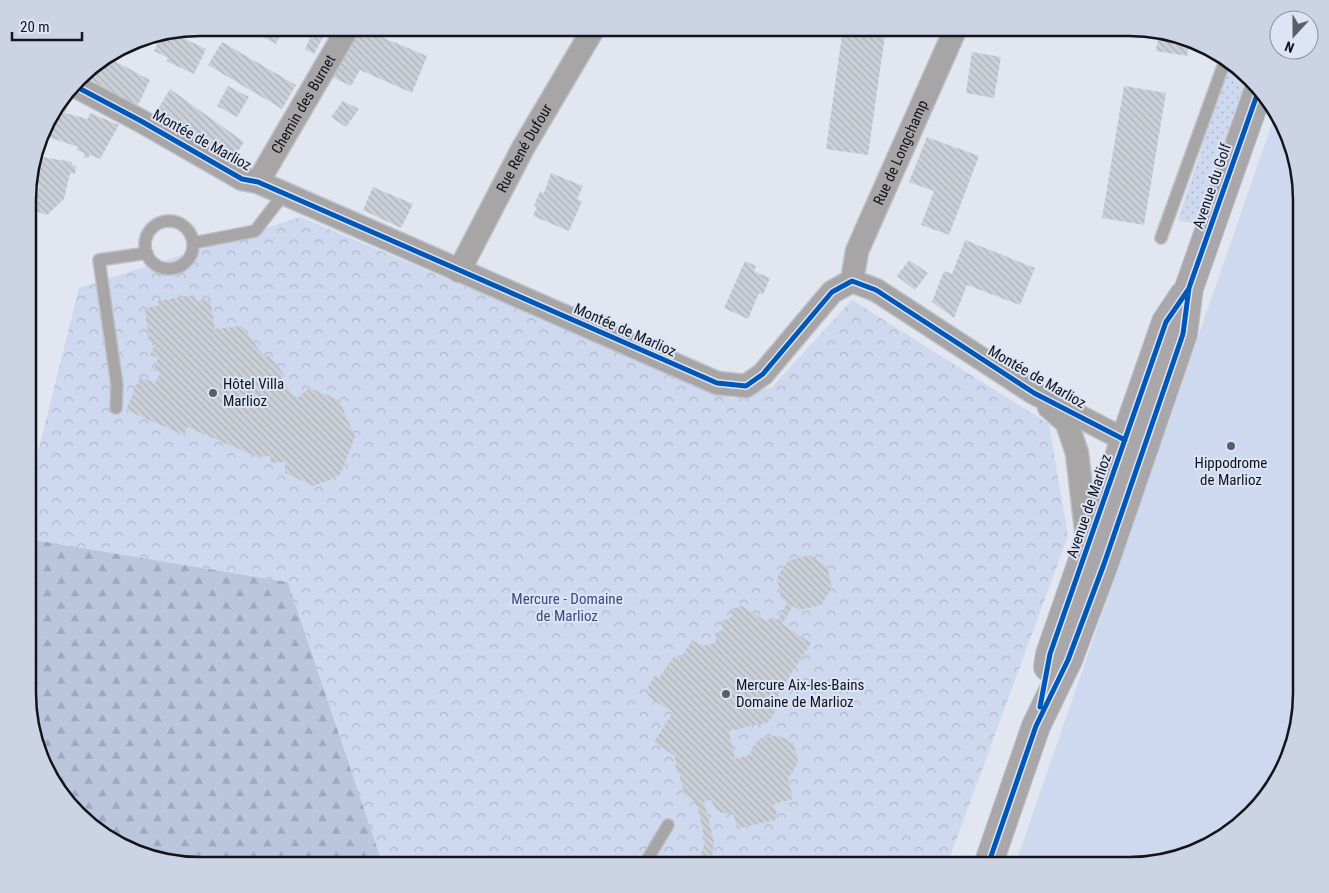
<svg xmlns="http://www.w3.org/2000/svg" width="1329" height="893" font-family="'Roboto Condensed',sans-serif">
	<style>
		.grass { fill: url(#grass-dots) }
		.forest { fill: url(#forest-firs) }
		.park { fill: url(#park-crowns) }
		.pitch { fill: #ced8ef }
		.building { fill: url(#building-back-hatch) }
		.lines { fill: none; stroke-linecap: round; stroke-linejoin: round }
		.service-casing { stroke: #bdc1c9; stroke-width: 14 }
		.minor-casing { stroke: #bdc1c9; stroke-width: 25 }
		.primary-casing { stroke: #bdc1c9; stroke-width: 30 }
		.service { stroke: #a7a5a5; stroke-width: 11 }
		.minor { stroke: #a7a5a5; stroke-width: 22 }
		.primary { stroke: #aaa7aa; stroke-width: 28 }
		.cycleway-casing { stroke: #dce4f6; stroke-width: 8 }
		.cycleway { stroke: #0057b8; stroke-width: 5 }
		.poi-dot { fill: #5b5e65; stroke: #dce4f6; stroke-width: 2 }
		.labels { text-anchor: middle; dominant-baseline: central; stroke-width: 4; stroke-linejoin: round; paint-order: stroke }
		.street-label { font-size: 15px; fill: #12141a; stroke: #dce4f6 }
		.poi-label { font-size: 15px; fill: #12141a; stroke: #dce4f6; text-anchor: start }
		.park-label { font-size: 15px; fill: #374c7d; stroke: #dce4f6 }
		.rim { fill: none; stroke: #12141a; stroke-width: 2.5 }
	</style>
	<defs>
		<pattern id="grass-dots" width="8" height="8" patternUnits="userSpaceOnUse" patternTransform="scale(1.25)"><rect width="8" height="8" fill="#ced8ef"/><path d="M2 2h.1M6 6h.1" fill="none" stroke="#b0b8cc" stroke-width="1.8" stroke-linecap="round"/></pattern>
		<pattern id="forest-firs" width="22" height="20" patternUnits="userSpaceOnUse" patternTransform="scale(1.25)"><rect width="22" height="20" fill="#bac6de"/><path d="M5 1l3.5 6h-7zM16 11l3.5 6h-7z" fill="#9fa9be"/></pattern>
		<pattern id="park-crowns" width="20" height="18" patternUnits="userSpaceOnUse" patternTransform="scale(1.25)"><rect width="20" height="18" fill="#ced8ef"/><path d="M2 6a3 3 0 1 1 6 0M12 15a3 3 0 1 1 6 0" fill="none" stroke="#b0b8cc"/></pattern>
		<pattern id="building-back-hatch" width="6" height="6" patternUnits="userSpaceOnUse" patternTransform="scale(1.25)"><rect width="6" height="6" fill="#cbcfd7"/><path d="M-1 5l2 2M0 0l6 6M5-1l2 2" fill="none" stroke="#adb1b8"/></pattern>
	</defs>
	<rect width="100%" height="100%" fill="#e2e6f0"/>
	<path class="grass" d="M1230 62 1256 90 1212 228 1178 220Z"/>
	<path class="forest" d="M29 539 288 582 383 865H200L145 856 104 836 51 779 29 715Z"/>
	<path class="park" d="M300 217 733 399 772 387 852 300 1049 424 1068 536 947 865H383L288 582 29 539V488L79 288Z"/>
	<path class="pitch" d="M1276 112 1301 189V704L1272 789 1215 842 1140 865H1015Z"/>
	<path class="building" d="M260 28H284L276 44 256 34Z
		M290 28H328L314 54 305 49 310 38Z
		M358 28H382L379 36 427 56 412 93 360 70 351 86 330 76Z
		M749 28H768L765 34Z
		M843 28H886L868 155 826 149Z
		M187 30 189 31 185 39 206 49 194 74 166 61 168 58 154 51 159 41 151 37Z
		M1159 32 1191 40 1187 56 1156 51Z
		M222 42 296 85 282 109 208 65Z
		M972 52 1001 57 994 98 966 93Z
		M107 57 150 80 137 107 95 86 97 83 82 76 86 71Z
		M228 86 249 97 237 117 217 106Z
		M1124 86 1166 93 1144 225 1102 218Z
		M170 89 244 142 231 162 155 114Z
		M343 101 359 109 346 127 331 117Z
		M60 104 68 107 65 113 88 119 90 113 119 125 100 159 90 155 88 158 83 157 85 153 76 150 78 147 42 135 45 124Z
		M927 137 979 156 949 235 921 225 934 191 909 182Z
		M36 156 72 162V165L76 166 75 174 70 173 64 199 47 215 35 211 39 186 31 185 29 187V178Z
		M551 173 583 186 577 199 582 201 569 231 533 216 537 207 534 206 540 191 544 193Z
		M373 187 413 204 401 228 363 210Z
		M965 240 1035 268 1020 305 967 285 954 318 932 302 944 271 952 274Z
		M909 260 928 273 915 290 897 276Z
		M745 261 756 266 754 271 770 278 763 295 759 293 748 319 724 308Z
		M195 295 196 301 210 299 215 329 242 326 265 358 269 355 285 376 281 379 296 399 310 388 339 400 355 437 340 475 314 486 285 473V462L271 463 270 456 258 457 187 427 184 435 126 410 140 377 155 383 160 373 153 370 158 358 150 355 155 344 149 341 145 308 158 306V301Z
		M809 555 827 566 832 588 821 605 799 610 793 606 782 624 811 643 778 694 780 703 769 722 729 731 735 759 749 755 759 739 778 735 794 744 798 763 788 779 793 799 774 804 777 817 775 820 737 829 734 814 722 813 716 809 711 800 704 801 714 842 713 853 705 865H694L703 849 705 841 697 803 684 794 678 769 676 770 675 756 654 742 673 712 647 696 650 691 647 689 655 675 659 678 674 656 680 659 692 640 702 646 716 643 715 633 723 630 722 621 731 617V609L742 606 767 622 771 616 777 620 787 603 781 599 777 577 788 561Z"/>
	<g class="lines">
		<g class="service-casing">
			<path id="service" d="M145 245a24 24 0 1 1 48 0a24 24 0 1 1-48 0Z
				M1161 238 1226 58
				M193 243 255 231 283 195
				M116 408 117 385 99 260 147 253
				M644 865 668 825"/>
		</g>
		<g class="minor-casing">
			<g id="minor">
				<path d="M75 86 141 121 242 179 258 182 717 383 746 386 763 374 832 292 852 281 876 290 1034 393 1125 440"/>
				<path id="s1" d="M258 182 348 28"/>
				<path id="s2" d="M459 271 523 148 594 28"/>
				<path id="s3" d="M852 281 857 251 956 28"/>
				<path d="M1049 407 1067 423 1077 453 1088 547"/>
			</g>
		</g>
		<g class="primary-casing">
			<path id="primary" d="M1048 667 1050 654 1166 322 1184 295
				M988 865 1036 726 1068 660 1104 564 1183 334 1189 288 1258 92"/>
		</g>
		<use href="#service" class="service"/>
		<use href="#minor" class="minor"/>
		<use href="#primary" class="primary"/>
		<g class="cycleway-casing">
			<path id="cycleway" d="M75 86 141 121 242 179 258 182 717 383 746 386 763 374 832 292 852 281 876 290 1034 393 1125 440
				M1040 707 1050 654 1166 322 1188 290
				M988 865 1036 726 1068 660 1104 564 1183 334 1189 288 1258 92"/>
		</g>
		<use href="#cycleway" class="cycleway"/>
	</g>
	<g class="poi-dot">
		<circle cx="213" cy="393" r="5"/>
		<circle cx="1231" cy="446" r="5"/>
		<circle cx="726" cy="694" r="5"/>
	</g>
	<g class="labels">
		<g class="street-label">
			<text stroke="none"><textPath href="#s1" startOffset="90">Chemin des Burnet</textPath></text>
			<text transform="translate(202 140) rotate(29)">Montée de Marlioz</text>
			<text stroke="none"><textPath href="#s2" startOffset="139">Rue René Dufour</textPath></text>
			<text stroke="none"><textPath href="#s3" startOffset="138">Rue de Longchamp</textPath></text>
			<text transform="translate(1212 186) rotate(-71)">Avenue du Golf</text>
			<text transform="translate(625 330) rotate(24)">Montée de Marlioz</text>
			<text transform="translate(1037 377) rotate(30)">Montée de Marlioz</text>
			<text transform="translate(1089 506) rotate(-71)">Avenue de Marlioz</text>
		</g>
		<g class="poi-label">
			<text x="223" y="384">Hôtel Villa<tspan x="223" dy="17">Marlioz</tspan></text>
			<text x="1231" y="463" text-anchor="middle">Hippodrome<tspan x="1231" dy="17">de Marlioz</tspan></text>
			<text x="736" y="685">Mercure Aix-les-Bains<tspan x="736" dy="17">Domaine de Marlioz</tspan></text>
		</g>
		<g class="park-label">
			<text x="567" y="599">Mercure - Domaine<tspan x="567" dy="17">de Marlioz</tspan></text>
		</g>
	</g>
	<path d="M0 0H1329V893H0ZM200 36H1129A164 164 0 0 1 1293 200V693A164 164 0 0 1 1129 857H200A164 164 0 0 1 36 693V200A164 164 0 0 1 200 36Z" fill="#ccd3e4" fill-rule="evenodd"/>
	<path class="rim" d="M200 36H1129A164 164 0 0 1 1293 200V693A164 164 0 0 1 1129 857H200A164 164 0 0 1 36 693V200A164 164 0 0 1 200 36Z"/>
	<g transform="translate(1294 35) rotate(201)"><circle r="24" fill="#dce4f6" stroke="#8b919e"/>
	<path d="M0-4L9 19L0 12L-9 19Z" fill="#5b5e65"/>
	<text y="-8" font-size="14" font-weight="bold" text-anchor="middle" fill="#12141a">N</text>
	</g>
	<path d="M12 32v8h70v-8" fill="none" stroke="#12141a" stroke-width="2.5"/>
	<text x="20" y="32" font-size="15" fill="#12141a" stroke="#dce4f6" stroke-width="4" paint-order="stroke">20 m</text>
</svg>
